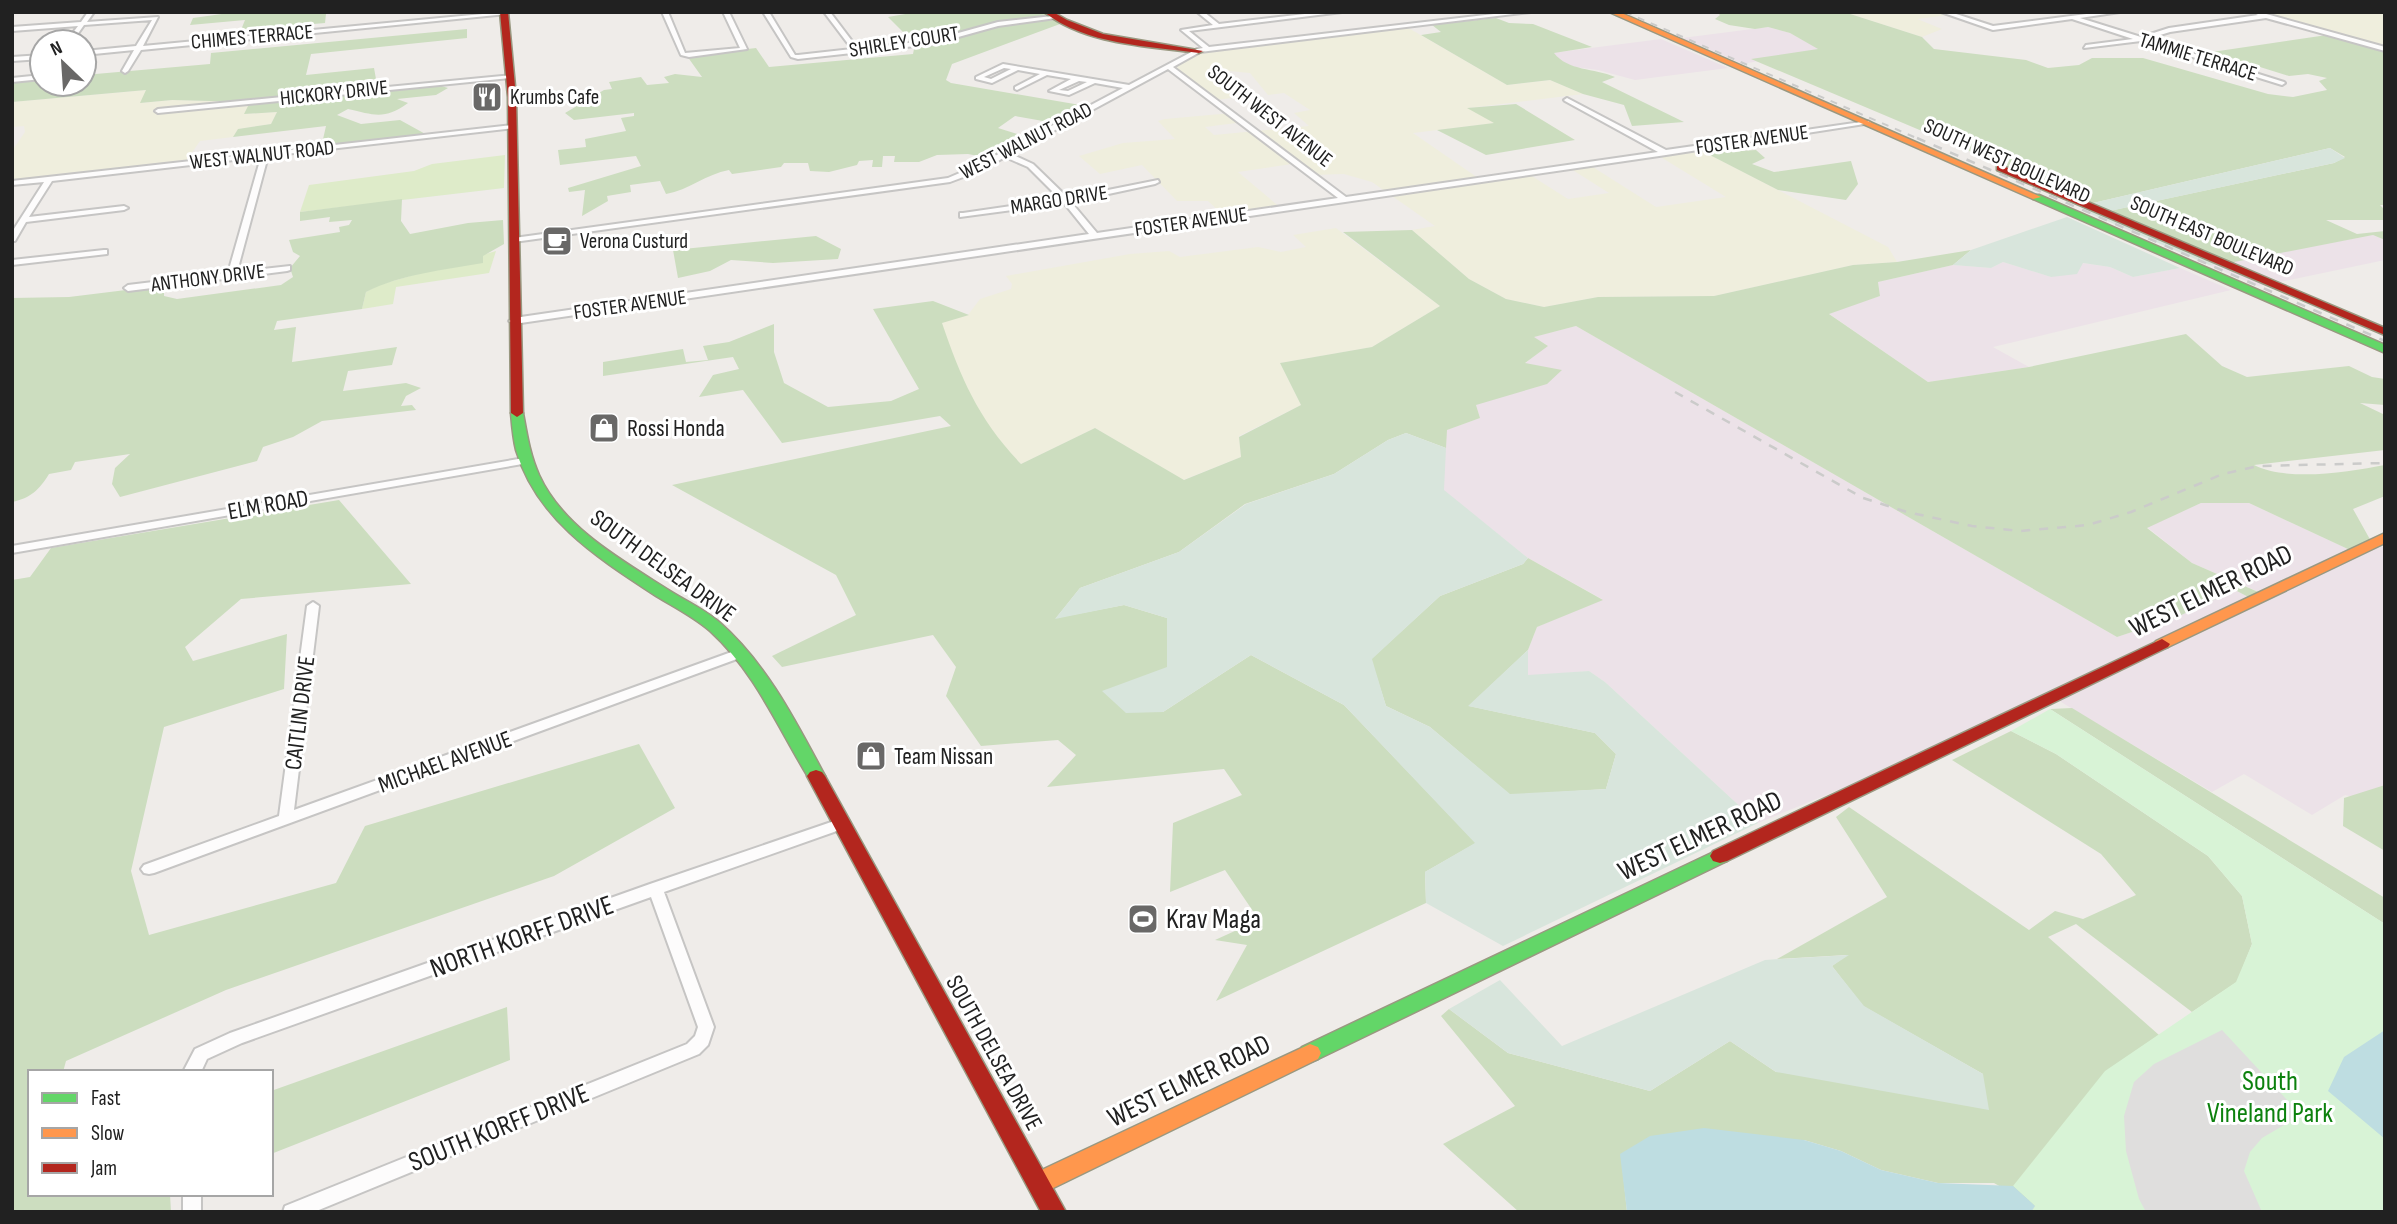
<svg xmlns="http://www.w3.org/2000/svg" width="2397" height="1224" font-family="'Sofia Sans Condensed',sans-serif">
	<style>
		.industrial { fill: #ece2e8 }
		.farmland { fill: #efeedd }
		.grass { fill: #deebc9 }
		.forest { fill: #ccddbf }
		.wetland { fill: #d8e5dc }
		.park { fill: #d8f3d6 }
		.parking { fill: #dfdedd }
		.water { fill: #bedde1 }
		.lines { fill: none; stroke-linecap: round; stroke-linejoin: round }
		.street-casing { stroke: #c6c5c4; stroke-width: 4 }
		.fast-casing { stroke: #999880; stroke-width: 3 }
		.slow-casing { stroke: #999880; stroke-width: 3 }
		.jam-casing { stroke: #999880; stroke-width: 3 }
		.street { fill: #fdfcfc; fill-rule: evenodd }
		.fast { fill: #63d668; fill-rule: evenodd }
		.slow { fill: #ff974d; fill-rule: evenodd }
		.jam { fill: #b3261e; fill-rule: evenodd }
		.rail-far1 { stroke: #cbcbca; stroke-width: 2; stroke-dasharray: 7 7; stroke-linecap: butt }
		.rail { stroke: #cbcbca; stroke-width: 2.5; stroke-dasharray: 9 9; stroke-linecap: butt }
		.labels { text-anchor: middle; dominant-baseline: central; stroke-width: 6; stroke-linejoin: round; paint-order: stroke }
		.far-street-label { font-size: 21px; fill: #212121; stroke: #fff }
		.far-poi-label { font-size: 21px; fill: #212121; stroke: #fff; text-anchor: start }
		.poi-label { font-size: 24px; fill: #212121; stroke: #fff; text-anchor: start }
		.street-label { font-size: 24px; fill: #212121; stroke: #fff }
		.near-street-label { font-size: 28px; fill: #212121; stroke: #fff }
		.near-poi-label { font-size: 28px; fill: #212121; stroke: #fff; text-anchor: start }
		.near-park-label { font-size: 28px; fill: #0d810e; stroke: #fff }
	</style>
	<rect width="100%" height="100%" fill="#efece9"/>
	<path class="industrial" d="M1768 27 1790 33 1819 49 1743 64 1682 38Z
		M1661 39 1728 68 1635 80 1598 70 1575 67 1544 54Z
		M2373 235 2385 240V260L2275 283 2258 286 2209 265Z
		M2003 262 2051 277 2082 263 2110 267 2133 277 2180 268 2231 290 1993 347 2029 367 1928 382 1828 313 1880 296 1878 282 1953 265 1991 268Z
		M1576 326 2117 637 2177 617 2235 590 2254 600 2264 594 2192 563 2147 527 2201 503H2249L2350 550 2372 543 2385 548V803L2345 795 2312 815 2244 774 2212 792 2051 696 1936 750 1758 823 1605 682 1589 671 1528 676V650L1537 627 1602 599 1528 558 1443 490 1446 430 1480 418 1476 405 1547 345 1533 337Z"/>
	<path class="farmland" d="M1844 12H1940L1949 15 1917 19 1942 29 1922 37Z
		M2256 12H2385V48L2286 20Z
		M1405 26 1507 85 1550 80 1583 94 1468 108 1495 123 1413 133 1481 180 1527 173 1568 199 1609 193 1568 167 1588 164 1656 207 1726 197 1659 156 1699 149 1888 247 1897 262 1853 265 1714 296 1598 297 1544 307 1506 299 1469 279 1412 230 1435 226 1372 182 1344 174 1313 175 1298 163 1238 172 1282 209 1226 218 1208 201H1177L1142 165 1100 174 1079 156 1123 143 1175 139 1158 121 1165 119 1232 113 1244 122 1205 127 1214 135 1309 126 1294 113 1310 110 1284 93 1268 95 1250 73 1208 69 1215 76 1209 79 1239 97 1216 100 1171 65 1198 51Z
		M147 90 141 103 172 100 251 102 245 114 277 112 271 124 238 129 233 137 200 141 184 164 12 182V151L25 132 24 126 12 127V102Z
		M1336 228 1440 306 1372 347 1280 363 1301 405 1239 436 1241 457 1183 480 1095 428 1021 464 999 442 973 403 960 377 941 322 968 315 980 299 1011 289 1012 284 1006 276 1130 254 1169 251 1180 257 1258 247 1281 252 1306 247 1293 235Z"/>
	<path class="grass" d="M505 155 504 188 300 212 309 185 414 171 432 164Z
		M496 251 489 273 396 287 393 304 362 309 366 292 379 285Z"/>
	<path class="forest" d="M236 12H345L326 14 325 23 241 30 245 20 190 25 193 18Z
		M917 12H1046L1060 24 952 64 946 80 951 83 1092 107 1060 124 1015 116 998 128 1033 139 994 159 968 154 937 155 919 162H894L895 156H883L882 167H872L873 160 859 161 857 165 829 172 810 171 808 163H784L781 167 732 174 729 170C706 174 689 190 666 194L660 181 630 185 631 192 607 196 608 201 582 216 585 190 569 192 568 188 641 166 636 156 560 165 558 150 586 147 585 139 626 131 621 118 634 116V113L574 120 565 113 604 90 612 89 609 82 641 77 647 85 669 83 664 77 675 74 702 77 687 56 756 48 769 67 913 54 915 44 888 17Z
		M1717 12H1844L1922 37 1934 49 2026 60 2048 68 2079 65 2092 58H2143L2268 94 2293 97 2327 90 2319 81 2327 78 2308 74 2289 76 2212 52 2327 35 2385 51V205H2380L2385 210V220H2326L2357 234 2385 231V240L2373 235 2229 263 2109 211 2334 163 2345 157 2330 148 2093 203 1751 59 1818 49 1790 33 1768 27 1755 29 1729 25 1715 19 1720 15Z
		M1496 18 1509 23 1533 24 1592 47 1554 53C1568 71 1594 68 1615 77L1602 82 1684 122 1632 126 1624 105 1583 94 1550 80 1507 85 1421 35 1441 32 1432 25Z
		M467 29V38L311 54 306 75 374 68 376 79 359 81 357 91 435 84 448 88 436 95 397 99 408 103C385 120 374 115 348 109L337 115 361 124 400 120 429 136 321 148 326 126 233 137 238 129 271 124 277 112 244 114 250 102 172 100 140 103 146 90 12 102V82L42 79V84H84V75L210 64 211 53Z
		M1516 104 1575 140 1486 155 1437 130 1494 123 1467 108Z
		M1756 150 1765 158 1752 164 1774 172 1851 161 1858 184 1846 200 1778 190 1706 153Z
		M402 199 401 221 410 234 468 223 503 220 504 244 483 256V263C443 270 402 274 366 292L362 309 277 321 274 330 296 327 292 362 397 347 392 365 348 371 343 391 406 383 421 388 406 396 401 406 412 405 416 410 322 421 293 437 263 447 257 461 120 497 112 484 115 468 130 454 75 462 71 470 49 474C39 490 31 498 12 502V298L69 297 183 283 164 292V296L177 299 281 285 293 277 290 268 300 256 293 252 289 240 340 232 339 227 349 225 352 220 329 222 330 217 300 221V212Z
		M1412 230 1469 279 1506 299 1544 307 1598 297 1714 296 1853 265 1897 262 1971 250 1953 265 1878 282 1880 296 1829 314 1928 382 2029 367 2186 334 2222 366 2247 377 2349 366 2372 377 2385 379V405L2360 403 2385 415V450L2254 465C2288 482 2348 472 2385 465V496L2353 509 2372 543 2350 550 2249 503H2201L2147 528 2192 563 2265 595 2254 600 2235 590 2177 617 2117 637 1576 326 1534 337 1548 346 1525 363 1562 370 1547 384 1476 405 1480 418 1447 430 1446 448 1406 433 1388 440 1334 474 1245 504 1179 552 1080 588 1056 618 1124 605 1167 618V667L1163 712 1251 655 1344 705 1476 843 1425 872 1426 903 1216 1001 1247 945 1215 940 1259 920 1225 870 1170 892 1173 823 1242 795 1224 769 1047 787 1076 755 1058 740 981 746 946 696 956 667 933 635 782 667 772 656 856 615 836 575 672 485 951 426 940 416 782 443 743 390 699 397 713 375 739 369 733 357 603 376V362L683 349 686 362 708 360 703 346 729 342 774 324V352L784 383 828 407 891 401 919 389 873 309 933 301 969 315 942 323C961 379 979 420 1021 464L1095 428 1184 480 1241 457 1239 437 1301 405 1280 363 1372 347 1440 306 1343 232Z
		M816 236 841 249 838 259 773 263 731 260 710 271 678 278 673 250Z
		M339 500 411 584 241 599 185 647 193 661 287 634 284 689 164 727 131 871 149 935 336 883 365 826 639 744 675 808 554 876 226 990 66 1061 63 1072H30V1194H170L171 1212H12V580L30 577 51 548Z
		M1528 558 1603 600 1537 627 1528 650 1469 706 1595 733 1616 754 1606 789 1510 795 1430 727 1386 706 1371 659 1440 596 1523 564Z
		M2072 708 2385 898V924L2050 709Z
		M2011 731 2056 754 2208 856 2242 896 2252 944 2237 982 2192 1012 2076 924 2048 937 2159 1035 2105 1072 2079 1162 2031 1212 2035 1206 1994 1183H1938L1881 1170 1841 1151 1804 1140 1621 1154 1627 1212H1519L1443 1144 1515 1106 1441 1016 1449 1009 1508 1053 1650 1091 1730 1041 1776 1072 1983 1074 1863 1006 1832 966 1847 955 1777 959 1887 897 1836 817 1849 807 2029 930 2055 911 2083 919 2136 895 2101 854 1952 760Z
		M2385 785V851L2343 826 2344 798Z
		M507 1007 510 1060 271 1154V1091Z"/>
	<path class="wetland" d="M2330 148 2345 158 2334 163 2110 211 2229 263 2209 265 2082 210 2093 203Z
		M2067 217 2180 268 2133 277 2110 267 2083 263 2077 274 2051 277 2003 262 1991 268 1953 265 1971 250Z
		M1406 433 1446 448 1444 490 1528 558 1523 564 1440 596 1372 659 1386 706 1430 727 1510 794 1606 789 1616 754 1595 733 1468 706 1528 650V675L1589 671 1605 682 1758 823 1503 946 1426 903 1425 872 1475 843 1344 705 1251 655 1163 712 1126 713 1102 691 1167 667V618L1124 605 1055 619 1080 588 1179 552 1246 504 1334 474 1388 440Z
		M1849 955 1832 966 1864 1006 1983 1074 1989 1110 1776 1072 1730 1041 1650 1091 1508 1053 1449 1009 1500 980 1562 1046 1765 960Z"/>
	<path class="park" d="M2050 709 2385 924V1212H2031L2035 1206 2013 1186 2105 1071 2236 982 2252 944 2242 896 2208 856 2056 754 2011 731Z"/>
	<path class="parking" d="M2222 1030 2301 1115 2262 1138 2250 1152 2244 1171 2262 1212H2146L2139 1199 2126 1151 2124 1116 2134 1082 2154 1064Z"/>
	<path class="water" d="M2385 1030V1139L2328 1091 2344 1057Z
		M1704 1128 1804 1140 1841 1151 1881 1170 1938 1183 2013 1186 2035 1206 2031 1212H1627L1620 1154 1650 1136Z"/>
	<g class="lines">
		<g class="street-casing">
			<path id="street" d="M88 12H94L87 22 158 17 143 46 504 12 507 14 141 50 128 71 125 73 122 71 134 50 84 55V51L136 46 152 20 84 25 72 42H66L78 26 12 31V27L81 22Z
				M662 12H668L685 53 740 48 723 12H729L747 49 689 57 681 55Z
				M763 12H769L795 55H798L852 49 824 12H830L858 49 933 40 998 22 1053 16 1056 18 998 26 933 44 798 59 791 57Z
				M1197 12H1204L1219 24 1322 12H1342L1189 31 1209 47 1511 12H1531L1200 52 1173 67 1346 197 1658 152 1565 101 1564 100 1567 98 1666 150 1868 121 1871 123 1666 155 514 324 509 321 514 318 1089 234 1064 203 960 217V213H963L1060 199 1028 167 1005 157 982 170 950 182 514 242 510 240 514 238 948 178 976 166 1123 88 1095 83 1069 95 1049 91 1071 79 1047 75 1017 90 1015 89V87L1040 74 1018 70 992 83 976 79V77L1003 64 1129 85 1197 49 1203 48 1181 30 1213 25ZM1004 68 1011 69 991 79 984 77ZM1168 69 1338 198 1097 233 1071 202 1155 184 1159 182 1158 180 1068 198 1033 164 1011 154ZM1079 81 1087 82 1068 91 1059 90Z
				M1941 12H1950L1993 26 2102 12H2120L2080 18 2141 37 2169 28 2258 15 2256 14 2259 12 2385 47V51L2266 18 2170 32 2147 39 2284 82 2285 83 2282 85 2141 41 2084 48 2086 45 2133 39 2072 19 1993 30Z
				M42 55V59L12 61V57Z
				M42 75V79L12 82V78Z
				M512 75 510 78 158 113 155 111 158 109Z
				M512 125 514 126V128L268 156 237 272 290 266V270L287 271 128 291 124 288 128 285 228 273 261 157 52 181 29 217 124 206 128 208 124 210 26 222 15 241H12V232L44 182 12 185V181Z
				M104 250H107V254L12 265V260Z
				M524 458 529 461 528 463 12 553V546Z
				M313 602 319 606 294 810 737 650 741 649 747 653 745 656 154 873 149 874 144 873 141 869 144 865 279 816 307 606Z
				M843 818 848 819 850 823 848 827 664 892 714 1027 708 1045 699 1054 314 1212H283L285 1206 687 1044 695 1036 698 1027 651 897 242 1043 207 1059 201 1072H183L195 1049 230 1033 650 884Z
				M183 1194H201V1212H183Z"/>
		</g>
		<g class="fast-casing">
			<path id="fast" d="M2033 195H2039L2385 345V353L2033 199Z
				M517 409 523 413C527 435 530 455 539 475 563 528 623 561 670 591 686 601 705 610 719 622 767 664 796 722 825 776L822 780H810C778 728 756 673 710 631 694 617 674 607 656 596 598 558 537 520 516 450 513 438 512 425 511 413Z
				M1720 849 1727 851 1730 856 1727 861 1318 1059 1310 1062 1302 1059 1299 1053 1302 1047Z"/>
		</g>
		<g class="slow-casing">
			<path id="slow" d="M1609 12H1619L2041 197 2033 199Z
				M2385 533V543L2168 647 2162 649 2154 644 2156 641Z
				M1310 1044 1318 1047 1321 1053 1318 1059 1047 1191 1039 1194 1031 1191 1027 1183 1031 1175Z"/>
		</g>
		<g class="jam-casing">
			<path id="jam" d="M500 12H508L516 97 523 413 517 417 511 413 508 97Z
				M1044 12H1053L1067 20 1103 34 1203 51 1199 53C1148 46 1086 45 1044 12Z
				M1997 166H2003L2385 328V335L1997 170Z
				M2162 639 2170 644 2168 647 1727 861 1720 863 1713 861 1710 856 1713 851Z
				M816 770 822 772 825 776 1066 1212H1041L807 776 810 772Z"/>
		</g>
		<use href="#street" class="street"/>
		<use href="#fast" class="fast"/>
		<use href="#slow" class="slow"/>
		<use href="#jam" class="jam"/>
		<path class="rail-far1" d="M1625 12 1921 140"/>
		<path class="rail" d="M1917 138 2385 341
			M1675 392 1863 498 1907 512 1972 526 2020 531 2088 525 2131 512 2223 474 2258 466 2385 463"/>
	</g>
	<defs>
		<g id="restaurant-square" transform="scale(1.575)"><rect x="-9" y="-9" width="18" height="18" rx="4" fill="#696867" stroke="#fff"/><path d="M-5-6h1v4h1v-4h1v4h1v-4h1v5L-1.5 .5V6h-2V.5L-5-1ZM5-6V6H3V1.5H1.5Q1.5-4 5-6Z" fill="#fff"/></g>
		<g id="cafe-square" transform="scale(1.575)"><rect x="-9" y="-9" width="18" height="18" rx="4" fill="#696867" stroke="#fff"/><path d="M-5.5-4.5H6V0H3Q3 3.5 0 3.5H-2.5Q-5.5 3.5-5.5 0ZM3-3.2v2h1.7v-2ZM-6 4.5H4V6H-6Z" fill="#fff"/></g>
		<g id="shop-square" transform="scale(1.575)"><rect x="-9" y="-9" width="18" height="18" rx="4" fill="#696867" stroke="#fff"/><path d="M-5-2.5h2.3a2.7 3.5 0 0 1 5.4 0H5L5.5 6h-11ZM-1.5-2.5h3a1.5 2.3 0 0 0-3 0Z" fill="#fff"/></g>
		<g id="stadium-square" transform="scale(1.575)"><rect x="-9" y="-9" width="18" height="18" rx="4" fill="#696867" stroke="#fff"/><path d="M0-5a6.5 5 0 1 0 0 10a6.5 5 0 1 0 0-10ZM-3.5-1.8h7v3.6h-7Z" fill="#fff"/></g>
	</defs>
	<g fill-rule="evenodd">
		<use href="#restaurant-square" x="487" y="97"/>
		<use href="#cafe-square" x="557" y="241"/>
		<use href="#shop-square" x="604" y="428"/>
		<use href="#shop-square" x="871" y="756"/>
		<use href="#stadium-square" x="1143" y="919"/>
	</g>
	<g class="labels">
		<g class="far-street-label">
			<text transform="translate(252 37) rotate(-5)">CHIMES TERRACE</text>
			<text transform="translate(904 42) rotate(-9)">SHIRLEY COURT</text>
			<text transform="translate(2198 57) rotate(17)">TAMMIE TERRACE</text>
			<text transform="translate(334 93) rotate(-6)">HICKORY DRIVE</text>
			<text transform="translate(1270 116) rotate(38)">SOUTH WEST AVENUE</text>
			<text transform="translate(1752 140) rotate(-8)">FOSTER AVENUE</text>
			<text transform="translate(1026 141) rotate(-27)">WEST WALNUT ROAD</text>
			<text transform="translate(262 155) rotate(-6)">WEST WALNUT ROAD</text>
			<text transform="translate(2007 161) rotate(24)">SOUTH WEST BOULEVARD</text>
			<text transform="translate(1059 200) rotate(-9)">MARGO DRIVE</text>
			<text transform="translate(1191 222) rotate(-8)">FOSTER AVENUE</text>
			<text transform="translate(2212 236) rotate(23)">SOUTH EAST BOULEVARD</text>
			<text transform="translate(208 278) rotate(-7)">ANTHONY DRIVE</text>
			<text transform="translate(630 305) rotate(-8)">FOSTER AVENUE</text>
		</g>
		<g class="far-poi-label">
			<text x="510" y="97">Krumbs Cafe</text>
			<text x="580" y="241">Verona Custurd</text>
		</g>
		<g class="poi-label">
			<text x="627" y="428">Rossi Honda</text>
			<text x="894" y="756">Team Nissan</text>
		</g>
		<g class="street-label">
			<text transform="translate(268 505) rotate(-10)">ELM ROAD</text>
			<text transform="translate(663 566) rotate(36)">SOUTH DELSEA DRIVE</text>
			<text transform="translate(300 713) rotate(-83)">CAITLIN DRIVE</text>
			<text transform="translate(445 762) rotate(-20)">MICHAEL AVENUE</text>
			<text transform="translate(994 1053) rotate(61)">SOUTH DELSEA DRIVE</text>
		</g>
		<g class="near-street-label">
			<text transform="translate(2211 591) rotate(-26)">WEST ELMER ROAD</text>
			<text transform="translate(1700 836) rotate(-25)">WEST ELMER ROAD</text>
			<text transform="translate(522 937) rotate(-20)">NORTH KORFF DRIVE</text>
			<text transform="translate(1189 1081) rotate(-26)">WEST ELMER ROAD</text>
			<text transform="translate(499 1128) rotate(-22)">SOUTH KORFF DRIVE</text>
		</g>
		<g class="near-poi-label">
			<text x="1166" y="919">Krav Maga</text>
		</g>
		<g class="near-park-label">
			<text x="2270" y="1081">South<tspan x="2270" dy="32">Vineland Park</tspan></text>
		</g>
	</g>
	<rect width="2397" height="1224" fill="none" stroke="#212121" stroke-width="28"/>
	<rect x="28" y="1070" width="245" height="126" fill="#ffffff" stroke="#a6a6a6" stroke-width="2"/>
	<rect x="42" y="1093" width="35" height="10" fill="#63d668" stroke="#a6a6a6" stroke-width="2"/>
	<text x="91" y="1105" font-size="21" fill="#212121">Fast</text>
	<rect x="42" y="1128" width="35" height="10" fill="#ff974d" stroke="#a6a6a6" stroke-width="2"/>
	<text x="91" y="1140" font-size="21" fill="#212121">Slow</text>
	<rect x="42" y="1163" width="35" height="10" fill="#b3261e" stroke="#a6a6a6" stroke-width="2"/>
	<text x="91" y="1175" font-size="21" fill="#212121">Jam</text>
	<g transform="translate(63 63) rotate(335)"><circle r="33" fill="#ffffff" stroke="#a6a6a6" stroke-width="2"/>
	<path d="M0-5L12 26L0 18L-12 26Z" fill="#696867"/>
	<text y="-10" font-size="19" font-weight="bold" text-anchor="middle" fill="#212121">N</text>
	</g>
</svg>
